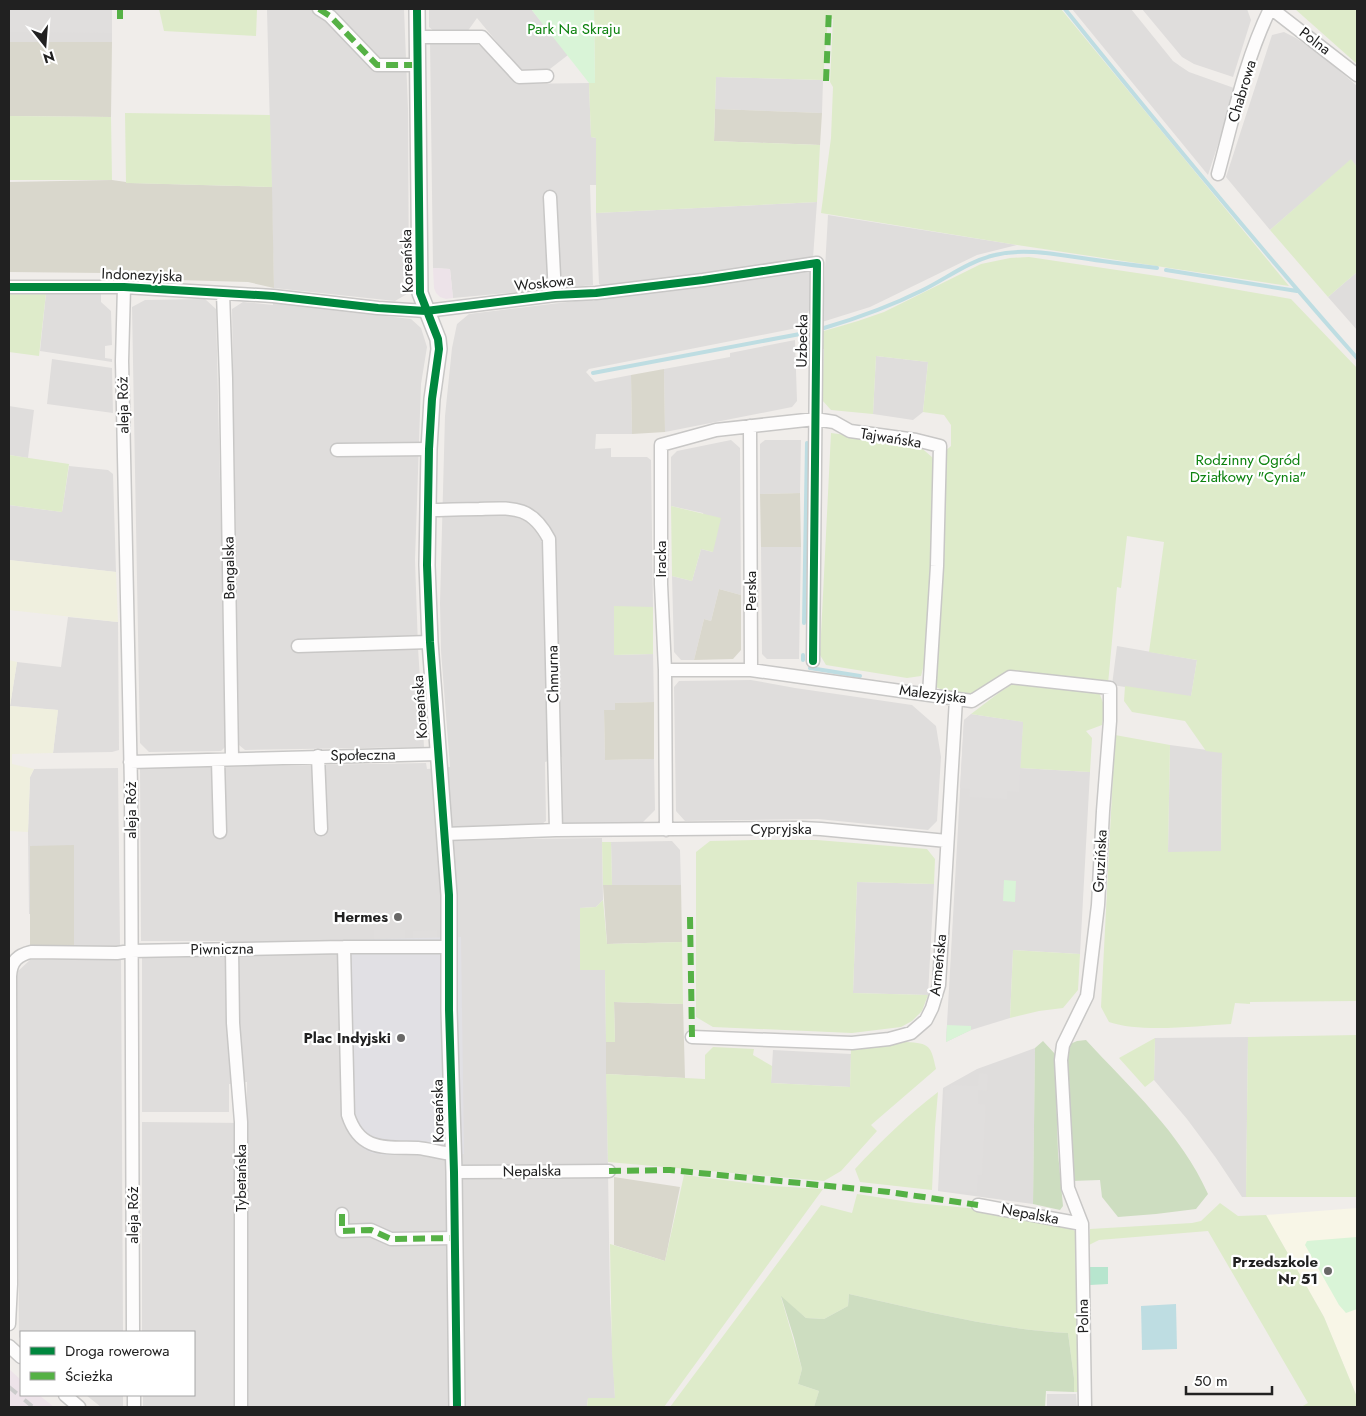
<svg xmlns="http://www.w3.org/2000/svg" width="1366" height="1416" font-family="Jost,sans-serif">
	<style>
		.residential { fill: #dfdddc }
		.industrial { fill: #ede3e9 }
		.education { fill: #f8f6e7 }
		.construction { fill: #d9d7cc }
		.farmland { fill: #efefde }
		.grass { fill: #deebca }
		.forest { fill: #cdddc0 }
		.park { fill: #d9f4d7 }
		.pitch { fill: #b7e5ce }
		.parking { fill: #e0dedd }
		.plaza { fill: #e1e0e4 }
		.water { fill: #bedde2 }
		.lines { fill: none; stroke-linecap: round; stroke-linejoin: round }
		.stream { stroke: #bedde2; stroke-width: 4 }
		.minor-casing { stroke: #c8c7c6; stroke-width: 15 }
		.tertiary-casing { stroke: #c8c7c6; stroke-width: 18 }
		.minor { stroke: #fdfcfc; stroke-width: 12 }
		.tertiary { stroke: #fdfcfc; stroke-width: 15 }
		.rail { stroke: #cbcbcb; stroke-width: 4; stroke-dasharray: 10 10; stroke-linecap: butt }
		.quiet { stroke: #55b145; stroke-width: 6; stroke-dasharray: 12 6; stroke-linecap: butt }
		.cycleway-casing { stroke: #fff; stroke-width: 11 }
		.cycleway { stroke: #00873e; stroke-width: 8 }
		.poi-dot { fill: #696867; stroke: #fff; stroke-width: 2 }
		.labels { text-anchor: middle; dominant-baseline: central; stroke-width: 4.5; stroke-linejoin: round; paint-order: stroke }
		.park-label { font-size: 15px; fill: #0d820f; stroke: #fff }
		.street-label { font-size: 15px; fill: #212121; stroke: #fff }
		.poi-label { font-size: 15px; font-weight: bold; fill: #212121; stroke: #fff; text-anchor: end }
	</style>
	<rect width="100%" height="100%" fill="#f0edea"/>
	<path class="residential" d="M9 9H112V42H9Z
		M267 9H404L408 109 409 287 407 294 395 301 274 288Z
		M429 9H531L568 55 546 72H532L519 69 477 18 467 32H435L429 27Z
		M1072 9H1131L1173 61 1180 66 1189 72 1234 88 1235 92 1208 175Z
		M1142 9H1247L1251 20 1233 77 1194 64 1182 57Z
		M1284 32 1296 38 1325 58 1357 86V167L1351 160 1270 230 1226 177 1272 35Z
		M430 41H473L488 51 516 84 589 83 591 137 596 138V185H590L593 285 453 298 450 269 433 268Z
		M716 77 823 80 822 113 715 109Z
		M817 202 813 258 606 288 599 284 596 213Z
		M828 215 1017 245 977 255 870 307 822 322Z
		M812 267 810 309 797 328 589 369 586 372 595 382 631 375 632 434H596L595 449 611 448V457H647L651 460 653 607H614V655L653 654 654 702 615 703V710L604 711 605 760 654 759 655 810 643 822 563 824 562 757 545 762 546 821 542 824 512 825 521 839 602 838 603 900 596 907 580 908V970H605L610 1302 615 1398H588L587 1407H143V1395H194V1332H142V1122L246 1123 247 1082 229 1084V1112H142V958L228 956 227 941H141L140 768 426 763 427 769 450 767 441 651 440 603 445 416 452 348 457 324 469 314 592 299 593 301 603 297Z
		M1357 272V330L1328 297Z
		M46 293H101V302L111 311 112 345 105 346V358L112 359V362L40 351Z
		M205 299 216 309 226 746 221 751 149 752 140 743 132 307 145 300Z
		M243 302 273 305V303L411 319 421 328 427 347 421 384 415 560 418 647 424 747 245 750 239 745 232 309Z
		M795 340 797 401 792 407 665 432 664 369 730 357V353Z
		M876 356 928 362 923 412 913 420 873 414Z
		M52 359 112 368 113 413 47 404Z
		M9 406 34 410 28 458 9 455Z
		M731 440 740 448 741 595 719 589 711 621 704 619 694 660H681L674 652 672 576 692 581 701 549 713 552 703 513 671 506V457L677 451Z
		M765 440H801L800 493 760 494V444Z
		M69 466 108 470 113 474 116 572 9 560V505L62 512Z
		M761 547H801L799 659H767L762 654Z
		M68 617 118 622 119 750 112 752 53 753 58 710 10 706 17 662 61 667Z
		M1117 646 1197 660 1191 697 1112 685Z
		M751 680 795 688 912 705 936 726 941 757 937 821 928 830 818 819 685 821 676 811 674 687 679 681Z
		M971 714 1023 722 1020 768 1090 772 1080 954 1013 950 1010 1018 971 1030 946 1042 964 720Z
		M1170 745 1222 752 1221 852H1168Z
		M118 768 120 947 74 949V914H29L28 832 30 777 34 769Z
		M672 841 680 850 681 885H612L611 842Z
		M857 882 934 884 928 995 853 993Z
		M121 958 123 1332H21V1339L19 1337 17 972 30 960Z
		M1248 1037 1246 1197H1242L1216 1158 1187 1119 1154 1080 1155 1038Z
		M1035 1048 1033 1204 938 1191 943 1088 977 1069Z
		M773 1050 851 1054 850 1087 771 1083Z
		M86 1395H123V1407H101Z"/>
	<path class="industrial" d="M433 268 450 269 453 298 446 299 440 297 436 293 434 288Z
		M9 1369 21 1380V1395H39L54 1407H9Z"/>
	<path class="education" d="M1357 1208V1397L1324 1317 1266 1215Z"/>
	<path class="construction" d="M9 42H112L111 117 9 116Z
		M715 109 822 113 820 145 714 141Z
		M112 180 133 183 272 187 274 288 248 282 141 279 133 271 116 270 104 273 9 272V182Z
		M664 369 665 432 632 434 631 375Z
		M800 493 801 547H761L760 494Z
		M719 589 741 595V650L733 659 694 660 704 619 711 621Z
		M654 702V759L605 760 604 710H615V703Z
		M74 845V945L33 947 30 945V846Z
		M603 885H681L682 942 607 944Z
		M614 1002 683 1004 685 1078 606 1074V1042H615Z
		M614 1177 680 1187 665 1261 614 1245Z"/>
	<path class="farmland" d="M9 560 116 572 118 622 9 610Z
		M9 660 17 662 10 706 58 710 53 753 12 754V764L34 769 30 777 28 832 9 831Z"/>
	<path class="grass" d="M159 9H257L256 36 164 31Z
		M594 9H1061L1289 286 1017 245 821 213 831 138 833 87 830 82 833 19 828 18 823 80 716 77 714 141 820 145 817 202 596 213V138L591 137 589 83H595Z
		M1295 9H1357V64Z
		M125 113 270 115 272 187 126 183Z
		M9 116 111 117 112 180H9Z
		M1351 159 1357 167V272L1328 297 1270 230Z
		M1029 257 1164 277 1291 299 1357 368V1001L1250 1002V1004L1235 1003 1231 1024C1197 1026 1140 1033 1109 1022L1101 1007 1115 735 1170 745 1168 852 1221 851 1222 753 1206 751 1185 721 1132 712 1124 701 1125 686 1191 696 1197 660 1149 652 1164 542 1127 536 1121 588 1117 587 1108 684 1013 670 970 694 948 693 936 687 943 453 951 446V425L944 415 923 412 928 362 876 356 873 414 831 410 822 400 824 349 817 348V333L858 321 884 312 981 264 1010 258Z
		M9 293H46L39 356 9 352Z
		M831 433 917 444 933 458 929 646 921 676 907 678 826 665 820 655Z
		M9 455 69 464 62 512 9 505Z
		M671 506 721 518 713 552 701 549 692 581 672 576Z
		M614 606 653 607V654L614 655Z
		M1017 681 1099 692 1105 708 1102 725 1086 731 1092 738 1090 772 1020 768 1023 722 971 714 1000 692Z
		M754 840H817L927 849 935 859 934 884 857 882 853 993 928 995 922 1011 912 1021 901 1027 852 1033 713 1027 696 1017V852L710 841Z
		M602 842H611L612 885H603Z
		M603 900 607 944 682 942 683 1004 614 1002 615 1042H606L605 970H580V908L596 907Z
		M1013 950 1080 954 1078 990 1063 1008 1039 1011 1010 1018Z
		M1357 1035V1197H1246L1248 1037Z
		M1155 1038 1154 1080 1145 1087 1119 1058Z
		M906 1042C930 1043 931 1046 936 1069L871 1125 877 1131 841 1171 824 1181 608 1162 606 1074 705 1079V1055L713 1047 754 1049 753 1055 772 1066 771 1083 850 1087 851 1048Z
		M938 1092 935 1128 932 1190 860 1182 855 1169C881 1141 908 1115 938 1092Z
		M684 1175 773 1186 823 1189 664 1407H587L588 1398H615L612 1354 610 1244 665 1261Z
		M857 1194 916 1203 978 1209 1066 1225 1076 1232 1080 1392H1074V1378L1068 1333C994 1329 921 1310 849 1294L848 1306 824 1319 806 1318 781 1297 802 1369 798 1384 819 1391 814 1407H670L821 1205 852 1213Z
		M1220 1203 1238 1216 1266 1215 1324 1317 1357 1397V1407H1301L1308 1403 1208 1231 1099 1240 1089 1245 1090 1229 1192 1223 1201 1221Z"/>
	<path class="forest" d="M1086 1040C1130 1088 1181 1133 1208 1194L1196 1209 1156 1214 1118 1217 1102 1197 1100 1180 1071 1181 1065 1061 1068 1045 1077 1041Z
		M1043 1041 1055 1054 1058 1153 1063 1206 1060 1210 1033 1204 1035 1048Z
		M849 1294C921 1310 994 1329 1068 1333L1074 1378V1392L1046 1391 1045 1407H814L819 1391 798 1384 802 1369 794 1338 781 1296 806 1318 824 1319 848 1306Z"/>
	<path class="park" d="M531 9H594L595 83H589Z
		M1004 880 1016 881 1015 902 1003 901Z
		M947 1025 971 1026V1030L946 1042Z
		M1357 1237V1309L1346 1313 1339 1305 1305 1245 1307 1241Z"/>
	<path class="pitch" d="M1090 1267H1108V1284L1090 1285Z"/>
	<path class="parking" d="M9 9H112V33L9 32Z
		M971 715 1023 722 1019 792 1007 791V799L969 797 970 789 960 788 964 720Z
		M374 930H405V938L374 939Z
		M437 930V938H413V931Z
		M979 1073 988 1074 987 1091 978 1090V1104L986 1105 982 1175H978L977 1192 939 1191 945 1090H950L951 1085 978 1086Z
		M1047 1394H1076L1077 1407H1047Z"/>
	<path class="plaza" d="M461 937 464 1154 384 1155 372 1153 364 1149 357 1143 347 1130 343 1120 341 1100 337 940Z"/>
	<path class="water" d="M1176 1304 1177 1349 1142 1350 1141 1306Z"/>
	<g class="lines">
		<path class="stream" d="M1065 9C1160 127 1256 244 1357 358
			M1166 270 1297 291
			M824 328C858 318 891 306 923 290 947 278 969 261 995 255 1022 248 1054 254 1082 258 1107 262 1132 265 1157 268
			M593 373 800 334
			M804 623 807 443
			M803 655V660
			M810 668 860 676"/>
		<g class="minor-casing">
			<path id="minor" d="M319 9 330 16 377 65H418
				M1272 9 1357 75
				M418 37H482L519 77 547 76
				M1218 174C1233 119 1245 60 1270 9
				M550 197 555 295
				M9 287H124L273 296 378 308 426 311 555 295 596 293 703 280 817 263 813 661
				M124 287 122 361 131 787 133 1332
				M223 293 226 379 232 758
				M337 450 429 449
				M428 510C445 510 462 509 479 509 513 508 531 505 549 539L556 830
				M298 646 430 642
				M665 670H751L750 426
				M751 670 972 701 1010 677 1110 688V721L1103 811 1098 905 1087 996 1063 1045 1061 1060 1068 1188 1082 1224 1085 1407
				M318 756 321 829
				M218 760 220 832
				M130 762 438 754
				M666 830 665 670 661 584V445L716 430 815 419 834 422 850 431 916 440 940 446 937 566 929 694
				M444 834 556 830 801 828 821 829 947 841
				M344 947 348 1115C360 1152 385 1147 418 1148 429 1149 441 1153 453 1154
				M232 949 233 1023 241 1122V1407
				M692 1037 852 1043 889 1039 911 1033 926 1020 932 1008 939 985 956 699
				M454 1172 609 1171
				M978 1205 1082 1224
				M342 1214V1231L371 1230 391 1239 455 1238
				M9 1324 11 1284 10 976C11 961 18 955 31 952L117 953 131 951 344 947H449
				M9 1346 21 1357
				M65 1395 79 1407
				M134 1395V1407"/>
		</g>
		<g class="tertiary-casing">
			<path id="tertiary" d="M417 9 420 293 438 339 439 349 432 399 429 449 427 565 430 642 449 895V1010L454 1172 457 1407"/>
		</g>
		<use href="#minor" class="minor"/>
		<use href="#tertiary" class="tertiary"/>
		<path class="rail" d="M9 1387 33 1407"/>
		<path class="quiet" d="M120 9V19
			M319 9 330 16 377 65H418
			M826 81 829 9
			M690 917 692 1037
			M609 1171 670 1170 889 1192 978 1205
			M342 1214V1231L371 1230 391 1239 455 1238"/>
		<g class="cycleway-casing">
			<path id="cycleway" d="M417 9 420 293 438 339 439 349 432 399 429 449 427 565 430 642 449 895V1010L454 1172 457 1407
				M9 287H124L273 296 378 308 426 311 555 295 596 293 703 280 817 263 813 661"/>
		</g>
		<use href="#cycleway" class="cycleway"/>
	</g>
	<g class="poi-dot">
		<circle cx="398" cy="917" r="5"/>
		<circle cx="401" cy="1038" r="5"/>
		<circle cx="1328" cy="1271" r="5"/>
	</g>
	<g class="labels">
		<g class="park-label">
			<text x="574" y="29">Park Na Skraju</text>
			<text x="1248" y="460">Rodzinny Ogród<tspan x="1248" dy="17">Działkowy "Cynia"</tspan></text>
		</g>
		<g class="street-label">
			<text transform="translate(1315 41) rotate(37)">Polna</text>
			<text transform="translate(1242 91) rotate(-73)">Chabrowa</text>
			<text transform="translate(407 261) rotate(-92)">Koreańska</text>
			<text transform="translate(142 275) rotate(2)">Indonezyjska</text>
			<text transform="translate(544 283) rotate(-6)">Woskowa</text>
			<text transform="translate(802 341) rotate(-89)">Uzbecka</text>
			<text transform="translate(123 405) rotate(-91)">aleja Róż</text>
			<text transform="translate(891 438) rotate(9)">Tajwańska</text>
			<text transform="translate(661 559) rotate(-90)">Iracka</text>
			<text transform="translate(229 568) rotate(-91)">Bengalska</text>
			<text transform="translate(751 591) rotate(-90)">Perska</text>
			<text transform="translate(553 674) rotate(-91)">Chmurna</text>
			<text transform="translate(933 694) rotate(7)">Malezyjska</text>
			<text transform="translate(420 707) rotate(-94)">Koreańska</text>
			<text transform="translate(363 755) rotate(-1)">Społeczna</text>
			<text transform="translate(131 810) rotate(-90)">aleja Róż</text>
			<text x="781" y="829">Cypryjska</text>
			<text transform="translate(1100 861) rotate(-87)">Gruzińska</text>
			<text transform="translate(222 949) rotate(-1)">Piwniczna</text>
			<text transform="translate(938 965) rotate(-84)">Armeńska</text>
			<text transform="translate(438 1111) rotate(-91)">Koreańska</text>
			<text transform="translate(532 1171) rotate(-1)">Nepalska</text>
			<text transform="translate(241 1178) rotate(-90)">Tybetańska</text>
			<text transform="translate(1030 1214) rotate(10)">Nepalska</text>
			<text transform="translate(133 1215) rotate(-90)">aleja Róż</text>
			<text transform="translate(1083 1316) rotate(-91)">Polna</text>
		</g>
		<g class="poi-label">
			<text x="388" y="917">Hermes</text>
			<text x="391" y="1038">Plac Indyjski</text>
			<text x="1318" y="1262">Przedszkole<tspan x="1318" dy="17">Nr 51</tspan></text>
		</g>
	</g>
	<rect width="1366" height="1416" fill="none" stroke="#212121" stroke-width="20"/>
	<rect x="20" y="1331" width="175" height="65" fill="#ffffff" stroke="#a6a6a6"/>
	<rect x="30" y="1347" width="25" height="8" fill="#00873e" stroke="#a6a6a6"/>
	<text x="65" y="1356" font-size="15" fill="#212121">Droga rowerowa</text>
	<rect x="30" y="1372" width="25" height="8" fill="#55b145" stroke="#a6a6a6"/>
	<text x="65" y="1381" font-size="15" fill="#212121">Ścieżka</text>
	<g transform="translate(45 45) rotate(163)" stroke="#ffffff" stroke-width="4" paint-order="stroke">
	<path d="M0-4L9 19L0 12L-9 19Z" fill="#212121"/>
	<text y="-8" font-size="14" font-weight="bold" text-anchor="middle" fill="#212121">N</text>
	</g>
	<path d="M1186 1386v8h86v-8" fill="none" stroke="#212121" stroke-width="2.5"/>
	<text x="1194" y="1386" font-size="15" fill="#212121" stroke="#ffffff" stroke-width="4" paint-order="stroke">50 m</text>
</svg>
